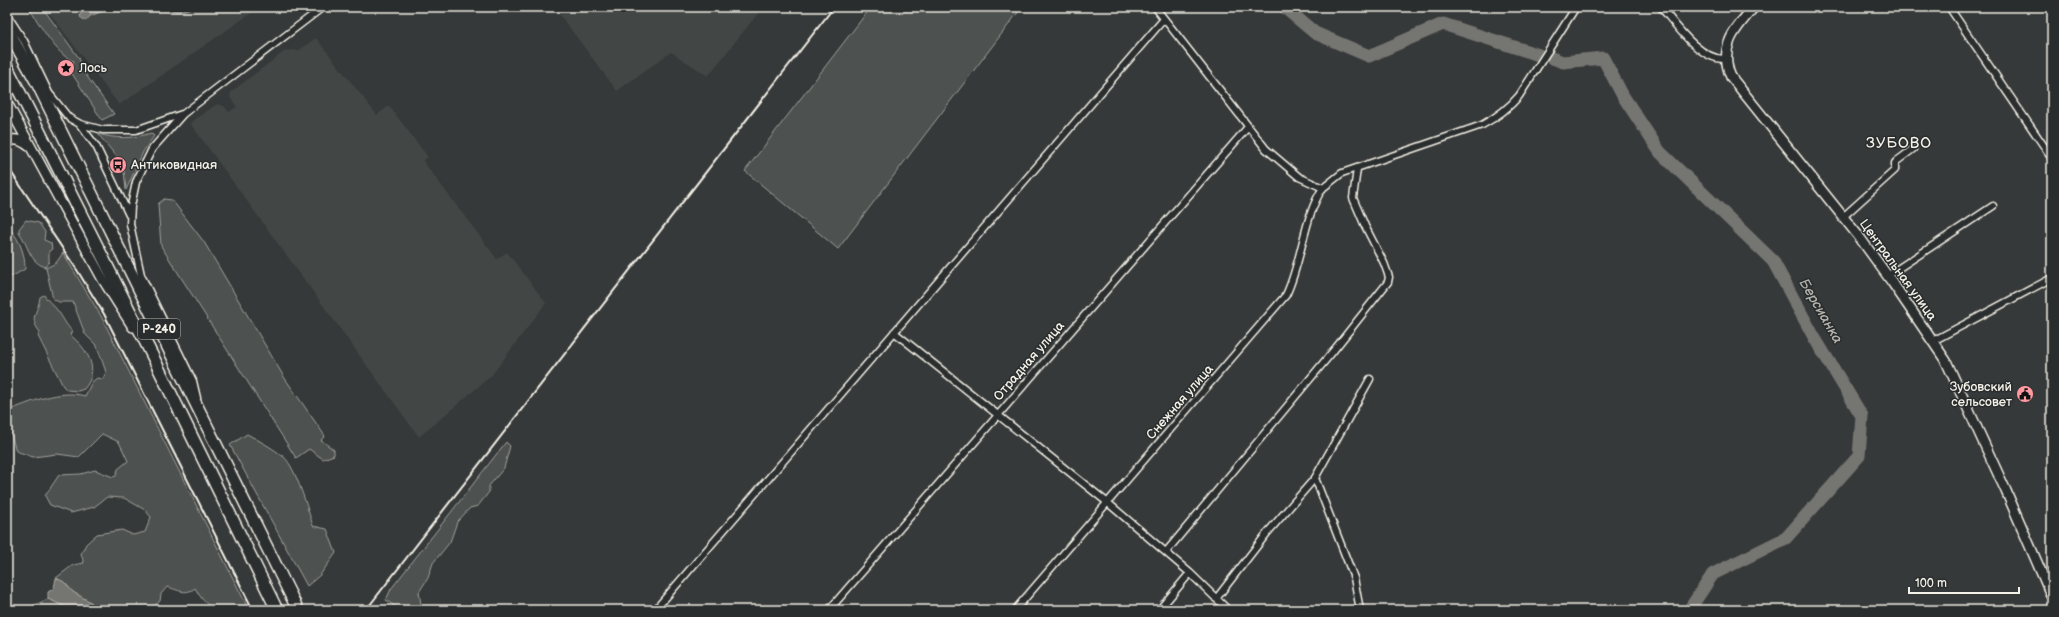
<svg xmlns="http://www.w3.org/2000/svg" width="2059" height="617" font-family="'Balsamiq Sans',sans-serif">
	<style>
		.built { fill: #434645 }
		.green { fill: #4e514f; stroke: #a1a19c }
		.water { fill: #757572; stroke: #a8a7a1 }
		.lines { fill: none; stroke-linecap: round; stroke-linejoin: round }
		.river { stroke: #757572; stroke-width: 13 }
		.street-casing { stroke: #f4f1e8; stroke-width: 9 }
		.secondary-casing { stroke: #f4f1e8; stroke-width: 12 }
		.highway-casing { stroke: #f4f1e8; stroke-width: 14 }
		.street { stroke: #2a2d2e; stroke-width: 6 }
		.secondary { stroke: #2a2d2e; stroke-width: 9 }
		.highway { stroke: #2a2d2e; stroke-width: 11 }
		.rail { stroke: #f4f1e8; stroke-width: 2 }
		.labels { text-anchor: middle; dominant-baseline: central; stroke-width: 3; stroke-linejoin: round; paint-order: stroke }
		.shield { fill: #2a2d2e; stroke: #b7b6b0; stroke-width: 1 }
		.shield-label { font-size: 12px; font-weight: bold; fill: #f4f1e8 }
		.poi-label { font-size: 13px; fill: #f4f1e8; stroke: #2a2d2e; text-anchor: start }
		.street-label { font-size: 13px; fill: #f4f1e8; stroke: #2a2d2e }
		.water-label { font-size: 14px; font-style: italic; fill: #b4b3ad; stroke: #2a2d2e }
		.quarter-label { font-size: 15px; letter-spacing: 1px; fill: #f4f1e8; stroke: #2a2d2e }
	</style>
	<rect width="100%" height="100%" fill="#363939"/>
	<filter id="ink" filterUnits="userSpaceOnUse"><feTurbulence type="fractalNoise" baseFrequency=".025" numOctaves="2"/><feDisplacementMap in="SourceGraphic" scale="8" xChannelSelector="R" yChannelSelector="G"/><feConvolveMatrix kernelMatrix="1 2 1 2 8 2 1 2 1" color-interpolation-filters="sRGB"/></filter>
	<g filter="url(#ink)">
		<path class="built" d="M45 7H260L119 105Z
			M554 7H763L708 76 671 52 617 91Z
			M316 38 377 115 389 106 428 157 423 161 497 259 507 252 546 303 491 376 419 437 190 123 217 104 224 106 229 112 237 107 230 97 231 92 285 51 292 50 298 51Z"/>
		<path class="green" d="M28 7H42L79 58 83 71 114 114 102 120 71 72 74 61C56 56 39 22 28 7Z
			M871 7H1022L838 249 745 171Z
			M151 133 154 136 143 152 126 190 124 171 117 157 98 134C116 139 133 139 151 133Z
			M164 199 172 200 204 242 284 377 325 436 321 440 334 450V455L323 459 309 449 296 458 161 246 158 204Z
			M26 220 39 223 45 232 44 240 51 243 52 249 49 251V262L45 267C29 262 28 244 19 232V229Z
			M11 230C20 241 25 254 25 269L11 277 7 271V260L11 257 7 250V232Z
			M63 253 101 316 249 610C220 610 211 616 195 588 185 596 177 589 167 587L161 594 160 601 149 610H87L92 603 73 592 64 582 56 578 73 565 84 563 81 554 86 544 97 534 122 530 133 535 145 532 151 517 145 510 124 498 107 497 94 507 71 513 50 505 45 496 59 475 81 474 95 470 113 477 116 476 118 469 128 461 119 442 102 434 79 457 57 454 33 457 16 451 7 421V411C31 402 60 389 85 396L92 382 97 378 103 379 106 372 97 346 85 334 73 302H59L53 299 46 268 56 263Z
			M44 295C49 303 53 304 57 310 63 317 65 324 72 331L70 335C87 348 101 370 84 389L78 391 67 390 63 386 38 336 40 332C28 317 38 314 40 297Z
			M247 434C260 441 273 448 284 457 296 468 308 510 313 526L327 529 336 553 320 575 307 586 230 445Z
			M506 442 510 446 504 468 489 486V492L478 506 470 508 457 522 450 542 433 563 428 578 419 592 421 604 415 610H400L386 600 391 589Z
			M48 599 73 610H24Z"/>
		<path class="water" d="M83 7H114L90 16 86 21 80 17Z
			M166 7H192C183 12 174 13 166 7Z
			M56 578 64 582 73 592 92 603 87 610H73L48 599V592L54 588Z"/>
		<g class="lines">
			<path class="river" d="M1284 7 1315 33 1369 56 1443 24 1539 55
				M1552 58 1563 62 1603 58 1623 96 1660 152 1773 261 1814 337 1862 416 1859 456 1786 538 1713 574 1689 610"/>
			<g class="street-casing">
				<path id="street" d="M1155 7 1266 149 1299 177 1323 188 1342 173 1482 125C1497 117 1508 109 1519 96L1576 7
					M1661 7C1676 25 1700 61 1726 59
					M1949 7 2052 158
					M7 15 24 41 49 93 69 118 80 124 103 130H136L182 114
					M80 125 96 146 129 215
					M1843 217 1895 170V163L1897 161 1913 149
					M1887 276 1993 206
					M894 332 1108 503 1190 573 1228 610
					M1933 341 2052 278
					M197 398 193 381 141 275 130 224 131 206 136 182 152 149 183 114 323 7
					M1315 478 1354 578 1360 610
					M1166 552 1334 350 1388 282 1389 277 1384 263 1365 226 1353 198 1357 169
					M1216 599 1268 532 1315 478 1370 379
					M655 610 1164 19
					M829 610 1248 127
					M1015 610 1286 295C1302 262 1304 215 1323 188
					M1159 610 1190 573"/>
			</g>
			<g class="secondary-casing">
				<path id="secondary" d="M1754 7C1735 29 1718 47 1731 77L1860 238 1892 282 1946 361 2006 491 2052 597
					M7 103 102 278 133 327
					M7 141C17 138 22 141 29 146"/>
			</g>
			<g class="highway-casing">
				<path id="highway" d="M7 29 36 81 298 610
					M7 67 155 361 277 610"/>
			</g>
			<use href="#street" class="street"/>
			<use href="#secondary" class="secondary"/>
			<use href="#highway" class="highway"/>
			<path class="rail" d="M7 166 77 270 104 314 253 610
				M366 610 834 7"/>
		</g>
	</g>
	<defs>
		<g id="sight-disc" transform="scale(0.9)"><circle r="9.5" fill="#ff9aa2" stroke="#2a2d2e"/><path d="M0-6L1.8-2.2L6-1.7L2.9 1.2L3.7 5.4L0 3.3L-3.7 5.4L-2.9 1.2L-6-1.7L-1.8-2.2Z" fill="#111"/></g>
		<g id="bus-disc" transform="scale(0.9)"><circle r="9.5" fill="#ff9aa2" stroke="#2a2d2e"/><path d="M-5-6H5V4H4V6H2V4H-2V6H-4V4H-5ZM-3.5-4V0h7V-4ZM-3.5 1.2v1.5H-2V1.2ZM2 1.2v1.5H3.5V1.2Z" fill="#111"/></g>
		<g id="civic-disc" transform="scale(0.9)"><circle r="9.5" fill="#ff9aa2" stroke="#2a2d2e"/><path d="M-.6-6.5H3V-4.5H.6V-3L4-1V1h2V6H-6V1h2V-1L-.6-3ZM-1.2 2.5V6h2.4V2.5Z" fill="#111"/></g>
	</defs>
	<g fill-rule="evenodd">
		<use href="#sight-disc" x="66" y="68"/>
		<use href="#bus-disc" x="118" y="165"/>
		<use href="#civic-disc" x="2025" y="394"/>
	</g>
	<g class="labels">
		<rect class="shield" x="138" y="319" width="42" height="20" rx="3"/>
		<g class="shield-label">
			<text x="159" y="329">Р-240</text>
		</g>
		<g class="poi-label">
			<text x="79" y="68">Лось</text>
			<text x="131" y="165">Антиковидная</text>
			<text x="2012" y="387" text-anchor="end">Зубовский<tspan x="2012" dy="15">сельсовет</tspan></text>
		</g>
		<g class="street-label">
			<text transform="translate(1898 270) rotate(54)">Центральная улица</text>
			<text transform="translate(1029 361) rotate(-49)">Отрадная улица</text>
			<text transform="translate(1180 402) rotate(-49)">Снежная улица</text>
		</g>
		<g class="water-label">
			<text transform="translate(1821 311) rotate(60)">Берсианка</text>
		</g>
		<g class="quarter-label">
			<text x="1899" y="143">ЗУБОВО</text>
		</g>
	</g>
	<rect width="2059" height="617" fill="none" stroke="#2a2d2e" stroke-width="24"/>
	<rect x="12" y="12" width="2035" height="593" fill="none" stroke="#f4f1e8" stroke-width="1.5" filter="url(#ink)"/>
	<path d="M1909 587v6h110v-6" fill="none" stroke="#f4f1e8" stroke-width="2"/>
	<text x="1915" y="587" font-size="12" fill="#f4f1e8" stroke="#2a2d2e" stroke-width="3" paint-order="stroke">100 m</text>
</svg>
